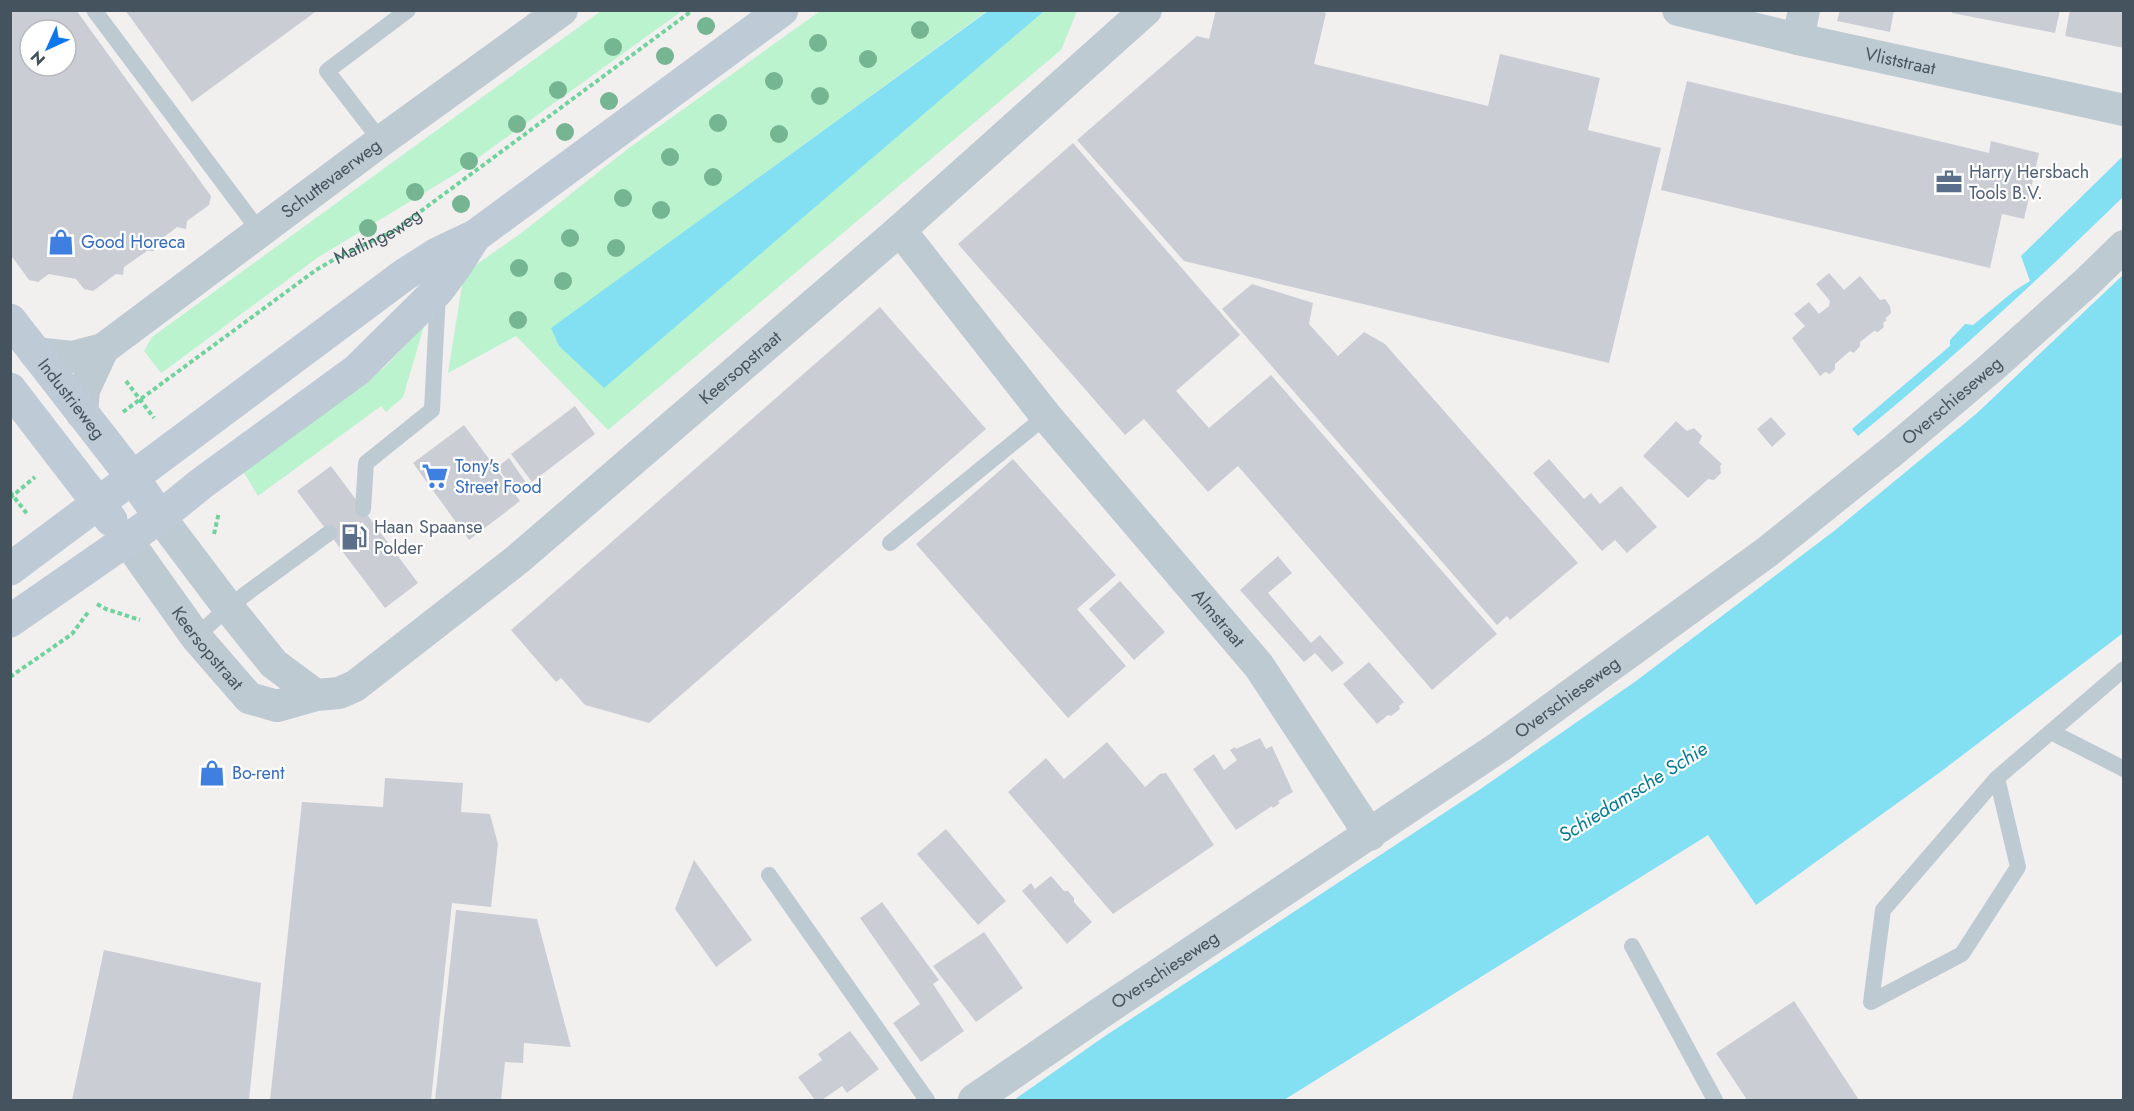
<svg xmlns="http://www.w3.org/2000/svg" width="2134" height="1111" font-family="Jost,sans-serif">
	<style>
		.green { fill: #baf3ce }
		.water { fill: #83e0f3 }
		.building { fill: #caced4; fill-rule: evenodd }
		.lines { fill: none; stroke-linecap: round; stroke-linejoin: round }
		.path { stroke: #6fd39e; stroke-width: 4; stroke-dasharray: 4.5 3; stroke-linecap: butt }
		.lane { stroke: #becad2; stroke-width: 16 }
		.street { stroke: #becad2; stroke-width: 32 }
		.secondary { stroke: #becbd7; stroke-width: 33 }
		.tree { fill: #76b592 }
		.labels { text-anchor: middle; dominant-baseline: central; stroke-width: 4.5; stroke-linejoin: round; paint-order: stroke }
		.street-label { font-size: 18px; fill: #45535e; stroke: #fff }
		.service-label { font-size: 18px; fill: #4e5e75; stroke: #fff; text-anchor: start }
		.shop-label { font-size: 18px; fill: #366cbe; stroke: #fff; text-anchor: start }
		.water-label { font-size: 20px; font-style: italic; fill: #047b94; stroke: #fff }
	</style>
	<rect width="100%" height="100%" fill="#f2efef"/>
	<path class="green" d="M601 11H682L457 173 317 258 171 366 161 373 144 351 152 337Z
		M820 11H987L552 328 1044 11H1077L1061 50 608 430 516 336 448 373 464 273 520 234 629 148Z
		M424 326 403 397 386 412 381 406 258 496 243 471 385 367Z"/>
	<path class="water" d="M988 11H1044L604 388 559 346 551 328Z
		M2121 158H2123V197C2038 280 1950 361 1858 436L1852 429 1950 346V340L1965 324 1973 325 2014 291 2030 281 2021 256Z
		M2123 275V633L1939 773 1756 905 1708 835 1284 1100H1014L1105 1036 1479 790 1636 681 1834 531 1976 414Z"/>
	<path class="building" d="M10 10H76L211 196 209 205 187 221 186 229 177 227 155 244 154 251H147L124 267 123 275 116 274 93 291 84 289 76 279 49 274 38 282 29 280 13 258H10ZM30 30H66V66H30Z
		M125 10H318L192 102Z
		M1216 10H1318L1326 13 1314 64 1488 106 1500 54 1600 78 1588 130 1661 148 1609 363 1184 261 1077 140 1197 36 1209 39Z
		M1840 10H1894L1890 32 1837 21Z
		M1952 10H2060L2055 33 1952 13Z
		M2070 10H2124V48L2065 36Z
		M1687 81 1989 153 1991 141 2039 153 2024 219 2002 214 1990 268 1661 190Z
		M1073 143 1240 335 1176 391 1209 428 1271 375 1497 634 1432 690 1238 466 1208 492 1144 419 1125 435 958 244Z
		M1829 273 1844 290 1860 276 1880 300 1885 299 1890 306 1891 313 1885 319 1887 320 1883 323 1884 327 1878 332 1874 331 1860 342V346L1854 353 1850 351 1835 364V369L1830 374 1825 372 1820 376 1792 338 1805 326 1794 314 1809 302 1819 314 1829 306 1830 301 1816 284Z
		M1252 284 1313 303 1309 324 1338 356 1364 332 1385 344 1578 563 1510 620 1507 616 1497 625 1222 309Z
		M880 307 986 429 649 723 585 705 561 678 556 682 511 630Z
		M575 406 595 434 532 482 511 454Z
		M1771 417 1786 434 1772 447 1757 429Z
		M1676 421 1687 431 1694 428 1702 436 1699 443 1722 464 1720 466 1721 473 1714 480 1708 479 1688 498 1643 456Z
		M464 425 520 501 469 540 413 463Z
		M509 458 527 484 516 492 497 467Z
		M1013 459 1116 575 1077 609 1126 666 1068 718 916 544Z
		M1549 459 1584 499 1591 493 1600 504 1621 486 1657 527 1627 553 1615 540 1602 551 1533 473Z
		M331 466 418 583 385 608 297 491Z
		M1278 556 1292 573 1268 593 1311 643 1320 635 1344 663 1332 672 1315 653 1304 662 1240 590Z
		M1120 581 1165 632 1134 660 1089 609Z
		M1369 662 1404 702 1399 706 1400 709 1391 716 1388 715 1377 724 1343 684Z
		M1260 738 1266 749 1272 746 1293 792 1278 801 1280 803 1273 808 1272 806 1236 830 1193 769 1214 754 1224 770 1237 760 1230 750 1235 747 1236 749Z
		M1107 742 1145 787 1160 774 1166 773 1214 845 1113 914 1008 792 1046 758 1064 779Z
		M385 778 463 783 461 812 490 814 498 844 491 907 452 903 431 1100H270L302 802 383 807Z
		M946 829 1006 901 978 925 917 854Z
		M694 860 752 940 716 967 675 909Z
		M1051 876 1064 891H1068L1074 898V902L1092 922 1067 944 1022 891 1031 883 1035 889Z
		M882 902 939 980 933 984 964 1031 921 1062 893 1023 920 1004 860 918Z
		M456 910 537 919 571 1047 524 1043 523 1063 505 1062 501 1100H435Z
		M984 932 1023 988 976 1022 933 966Z
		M104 950 261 983 249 1100H72Z
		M1794 1001 1859 1100H1747L1716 1053Z
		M850 1031 879 1069 847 1093 842 1086 822 1100H815L798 1077 822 1060 818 1054Z"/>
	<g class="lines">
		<g class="path">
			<path d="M126 381 154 418"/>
			<path id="s1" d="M123 412 316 270 342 255 394 231 693 10"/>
			<path d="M10 492 28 515"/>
			<path d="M10 498 35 477"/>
			<path d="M214 534 219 512"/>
			<path d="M97 604 106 609 140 620"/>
			<path d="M10 677 72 634 89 611"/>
		</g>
		<path class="lane" d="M94 10 260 232
			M381 141 327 71 408 10
			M363 509 366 463 432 410 438 293
			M890 543 1046 416
			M196 637 228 607 329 533
			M2051 732 2124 769
			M1997 778 2018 867 1962 954 1871 1002 1883 910 1997 778 2124 669
			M769 875 927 1100
			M1632 946 1715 1100"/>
		<g class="street">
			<path id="s2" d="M1678 10 1798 39 2124 110"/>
			<path d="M1798 39 1804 10"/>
			<path id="s3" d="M900 230 1046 416 1259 666 1370 835"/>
			<path id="s4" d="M35 353 72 357 103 349 381 141 562 10"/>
			<path d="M82 414 84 390 103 349"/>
			<path d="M160 517 228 607 274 664 316 695"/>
			<path id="s5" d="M127 540 196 637 249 698 277 706 316 695 339 693 355 686 518 559 900 230 1146 10"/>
			<path id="s6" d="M974 1100 1099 1014 1499 747 1767 552 1895 449 1992 367 2086 283 2124 246"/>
		</g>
		<g class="secondary">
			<path id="s7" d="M10 320 133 478 160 517"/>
			<path d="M10 389 111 520"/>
			<path d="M10 569 404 275 437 254 475 236 782 10"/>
			<path d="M10 621 160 517 202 483 357 370 438 290 455 267 475 236"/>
		</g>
	</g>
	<g class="tree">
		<circle cx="706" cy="26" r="9"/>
		<circle cx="920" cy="30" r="9"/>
		<circle cx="818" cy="43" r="9"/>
		<circle cx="613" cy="47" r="9"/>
		<circle cx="665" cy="56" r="9"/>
		<circle cx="868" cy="59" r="9"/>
		<circle cx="774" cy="81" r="9"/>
		<circle cx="558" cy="90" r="9"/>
		<circle cx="820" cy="96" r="9"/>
		<circle cx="609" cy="101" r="9"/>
		<circle cx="718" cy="123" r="9"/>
		<circle cx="517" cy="124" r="9"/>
		<circle cx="565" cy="132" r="9"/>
		<circle cx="779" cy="134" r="9"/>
		<circle cx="670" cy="157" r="9"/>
		<circle cx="469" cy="161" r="9"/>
		<circle cx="713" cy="177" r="9"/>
		<circle cx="415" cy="192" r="9"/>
		<circle cx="623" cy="198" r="9"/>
		<circle cx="461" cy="204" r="9"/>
		<circle cx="661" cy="210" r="9"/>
		<circle cx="368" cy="228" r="9"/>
		<circle cx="570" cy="238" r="9"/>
		<circle cx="616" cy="248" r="9"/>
		<circle cx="519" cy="268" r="9"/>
		<circle cx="563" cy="281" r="9"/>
		<circle cx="518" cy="320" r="9"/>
	</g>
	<defs>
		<g id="office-bare" transform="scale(2.07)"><path d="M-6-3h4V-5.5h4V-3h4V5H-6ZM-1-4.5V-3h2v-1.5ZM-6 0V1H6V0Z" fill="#5c6f8a" stroke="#fff" stroke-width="2.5" paint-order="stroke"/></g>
		<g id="shop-bare" transform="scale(2.07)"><path d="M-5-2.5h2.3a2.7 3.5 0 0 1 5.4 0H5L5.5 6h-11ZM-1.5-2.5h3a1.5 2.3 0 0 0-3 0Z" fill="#3f7fe0" stroke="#fff" stroke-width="2.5" paint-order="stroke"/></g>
		<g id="supermarket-bare" transform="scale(2.07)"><path d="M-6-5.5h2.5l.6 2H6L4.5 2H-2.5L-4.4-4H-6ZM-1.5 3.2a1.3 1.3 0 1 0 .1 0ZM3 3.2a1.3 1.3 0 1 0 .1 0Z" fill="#3f7fe0" stroke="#fff" stroke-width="2.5" paint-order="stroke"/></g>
		<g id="fuel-bare" transform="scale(2.07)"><path d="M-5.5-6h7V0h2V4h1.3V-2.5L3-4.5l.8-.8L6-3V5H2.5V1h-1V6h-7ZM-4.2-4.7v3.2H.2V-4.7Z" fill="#5c6f8a" stroke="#fff" stroke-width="2.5" paint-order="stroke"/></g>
	</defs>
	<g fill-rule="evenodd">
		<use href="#office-bare" x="1949" y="182"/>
		<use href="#shop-bare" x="61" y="242"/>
		<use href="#supermarket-bare" x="435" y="476"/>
		<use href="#fuel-bare" x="354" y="537"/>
		<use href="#shop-bare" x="212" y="773"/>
	</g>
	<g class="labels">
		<g class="street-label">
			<text stroke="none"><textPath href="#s2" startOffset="228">Vliststraat</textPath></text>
			<text stroke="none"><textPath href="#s4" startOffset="354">Schuttevaerweg</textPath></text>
			<text stroke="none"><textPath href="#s1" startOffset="310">Matlingeweg</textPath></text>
			<text stroke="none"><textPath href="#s5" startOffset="810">Keersopstraat</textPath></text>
			<text stroke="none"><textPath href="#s7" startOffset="100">Industrieweg</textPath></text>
			<text stroke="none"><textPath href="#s6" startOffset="1203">Overschieseweg</textPath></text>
			<text stroke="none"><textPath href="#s3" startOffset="502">Almstraat</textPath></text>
			<text stroke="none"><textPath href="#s5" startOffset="135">Keersopstraat</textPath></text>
			<text stroke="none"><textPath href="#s6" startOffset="717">Overschieseweg</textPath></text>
			<text stroke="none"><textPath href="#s6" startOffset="231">Overschieseweg</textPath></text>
		</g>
		<g class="service-label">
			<text x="1969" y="172">Harry Hersbach<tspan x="1969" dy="21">Tools B.V.</tspan></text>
			<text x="374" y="527">Haan Spaanse<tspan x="374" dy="21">Polder</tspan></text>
		</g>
		<g class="shop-label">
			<text x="81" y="242">Good Horeca</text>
			<text x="455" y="466">Tony's<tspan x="455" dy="21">Street Food</tspan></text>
			<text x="232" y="773">Bo-rent</text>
		</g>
		<g class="water-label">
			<text transform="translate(1633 792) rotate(-32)">Schiedamsche Schie</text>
		</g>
	</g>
	<rect width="2134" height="1111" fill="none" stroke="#45535e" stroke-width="24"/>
	<g transform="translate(48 48) rotate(225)"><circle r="28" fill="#ffffff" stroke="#b5babf" stroke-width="1.5"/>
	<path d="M0-4.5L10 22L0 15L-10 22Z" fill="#0b77ef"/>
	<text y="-9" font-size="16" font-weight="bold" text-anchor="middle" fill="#45535e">N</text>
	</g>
</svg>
